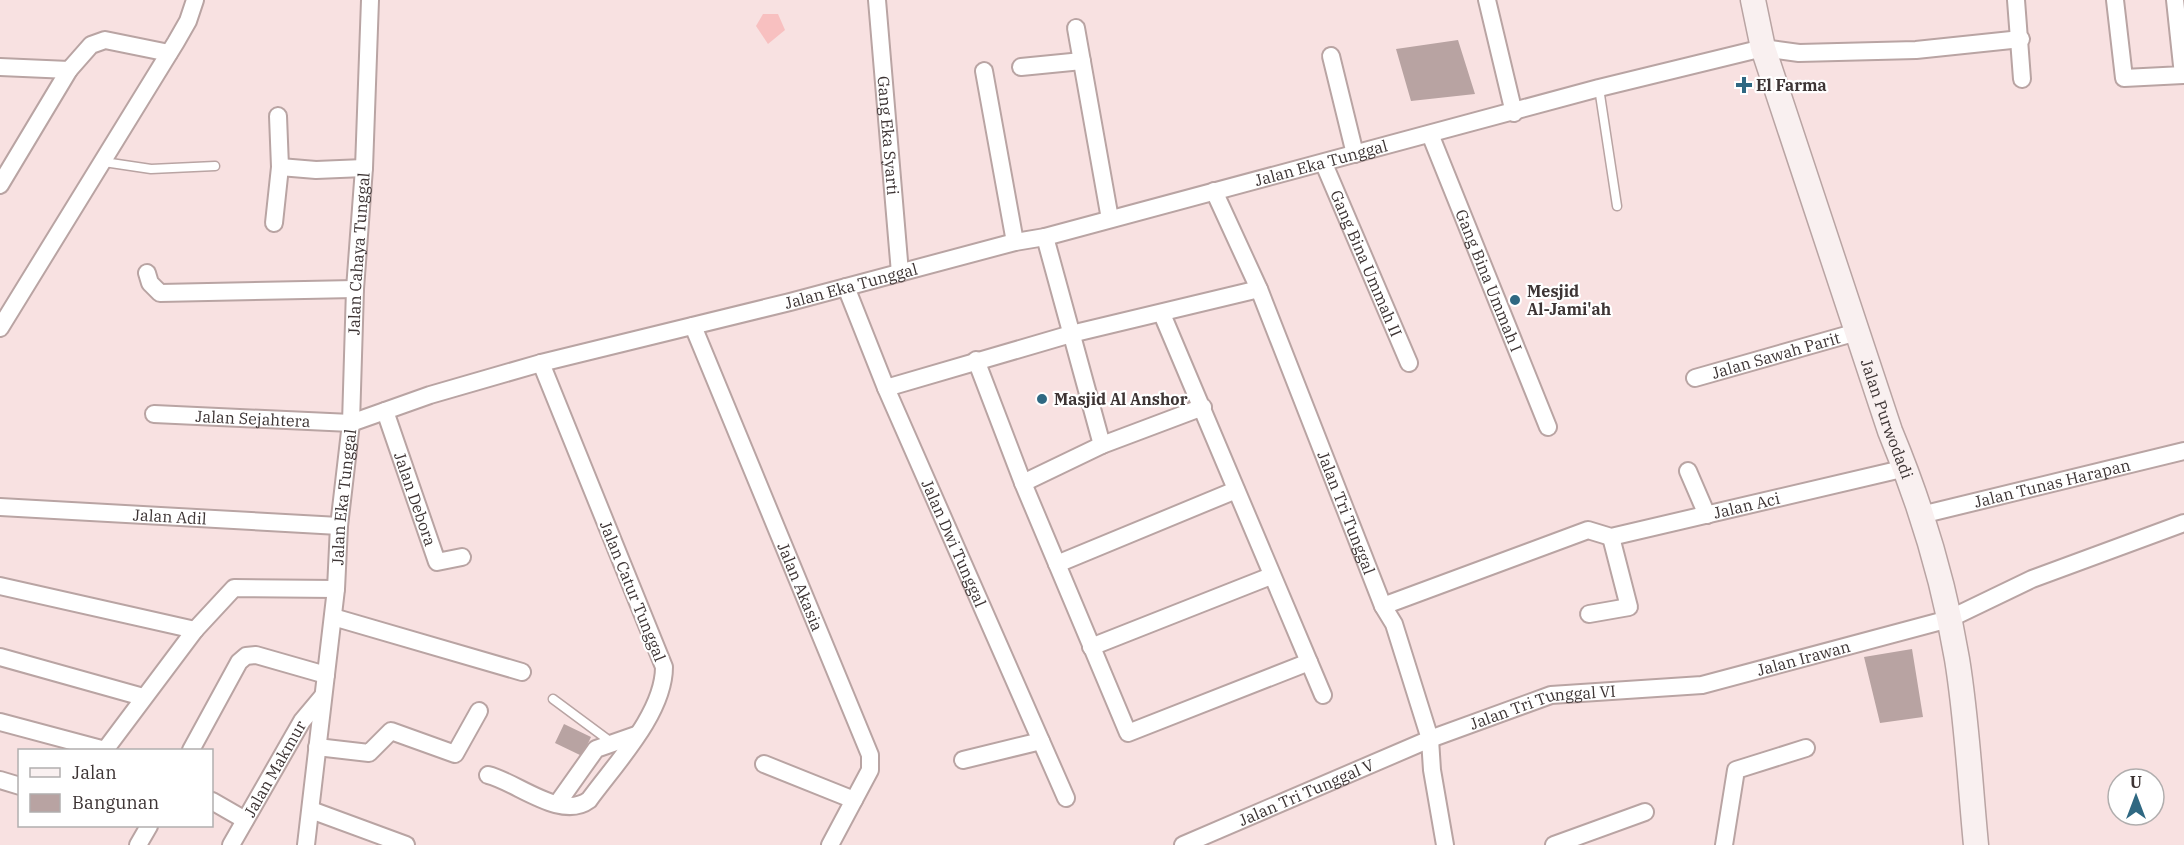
<svg xmlns="http://www.w3.org/2000/svg" width="2184" height="845" font-family="'IBM Plex Serif',serif">
	<style>
		.green { fill: #f8c0c0 }
		.building { fill: #b8a3a2 }
		.lines { fill: none; stroke-linecap: round; stroke-linejoin: round }
		.lane-casing { stroke: #b9a4a3; stroke-width: 11 }
		.street-casing { stroke: #b9a4a3; stroke-width: 20 }
		.secondary-casing { stroke: #b9a4a3; stroke-width: 27 }
		.lane { stroke: #fff; stroke-width: 8 }
		.street { stroke: #fff; stroke-width: 16 }
		.secondary { stroke: #f9f0f0; stroke-width: 24 }
		.poi-dot { fill: #2f6882; stroke: #fff; stroke-width: 2 }
		.labels { text-anchor: middle; dominant-baseline: central; stroke-width: 4.5; stroke-linejoin: round; paint-order: stroke }
		.poi-label { font-size: 16px; font-weight: bold; fill: #3d3434; stroke: #fff; text-anchor: start }
		.street-label { font-size: 16px; fill: #3d3434; stroke: #fff }
	</style>
	<rect width="100%" height="100%" fill="#f8e1e1"/>
	<path class="green" d="M763 14H778L785 30 768 44 756 26Z"/>
	<path class="building" d="M1458 40 1475 94 1411 101 1396 49Z
		M1912 649 1923 717 1880 723 1864 657Z
		M564 724 591 737 582 756 555 743Z"/>
	<g class="lines">
		<g class="lane-casing">
			<path id="lane" d="M1599 88 1617 206
				M104 162 151 169 215 166
				M553 699 611 742"/>
		</g>
		<g class="street-casing">
			<g id="street">
				<path id="s1" d="M877 0 900 273"/>
				<path d="M1487 0 1514 113"/>
				<path d="M2016 0 2022 79"/>
				<path d="M2115 0 2124 78 2183 75 2175 0"/>
				<path d="M1076 28 1110 219"/>
				<path d="M1331 56 1355 154"/>
				<path d="M0 67 69 70 91 45 105 40 169 53"/>
				<path d="M1021 67 1082 61"/>
				<path d="M984 71 1015 242"/>
				<path id="s2" d="M1430 134 1548 427"/>
				<path id="s3" d="M1324 164 1409 363"/>
				<path d="M280 167 316 170 364 168"/>
				<path d="M0 185 69 70"/>
				<path id="s4" d="M1214 191 1259 289 1383 606 1394 624 1430 739 1432 770 1445 845"/>
				<path d="M274 223 280 167 278 116"/>
				<path d="M1045 237 1102 445"/>
				<path d="M147 273 150 283 160 293 355 289"/>
				<path id="s5" d="M846 287 886 388 1066 798"/>
				<path d="M1162 314 1323 695"/>
				<path id="s6" d="M693 326 870 755V770L830 845"/>
				<path d="M0 328 176 42 188 21 195 0"/>
				<path d="M976 360 1023 483 1128 733 1309 662"/>
				<path id="s7" d="M1695 378 1857 332"/>
				<path d="M886 388 1071 334 1259 289"/>
				<path id="s8" d="M385 411 437 562 462 557"/>
				<path id="s9" d="M154 414 351 423 430 395 541 363 790 302 1015 242 1045 237 1599 88 1763 48 1799 53 1916 50 2021 39"/>
				<path d="M1688 471 1707 515"/>
				<path d="M1023 483 1102 445 1203 407"/>
				<path id="s10" d="M0 507 339 526"/>
				<path id="s11" d="M1921 515 2184 451"/>
				<path d="M1057 564 1236 490"/>
				<path d="M0 586 195 630"/>
				<path id="s12" d="M1383 606 1588 530 1611 537 1906 468"/>
				<path d="M1589 614 1629 607 1611 537"/>
				<path d="M333 617 522 672"/>
				<path d="M1091 647 1271 576"/>
				<path d="M0 657 143 697"/>
				<path d="M0 722 105 750"/>
				<path d="M317 747 369 753 391 731 455 754 479 711"/>
				<path d="M105 750 195 630 234 588 336 589"/>
				<path d="M191 750 239 662 246 656 256 655 326 675"/>
				<path d="M963 760 1041 741"/>
				<path d="M764 764 854 800"/>
				<path d="M488 775C517 782 561 821 589 800 616 763 664 713 664 667L541 363"/>
				<path d="M0 780 20 786"/>
				<path d="M212 801 245 820"/>
				<path d="M557 804 596 749 636 735"/>
				<path d="M311 810 406 845"/>
				<path d="M138 845 149 826"/>
				<path id="s13" d="M231 845 302 721 323 696"/>
				<path id="s14" d="M306 845 336 589 339 526 351 423 355 289 364 168 370 0"/>
				<path id="s15" d="M1183 845 1430 739 1551 695 1702 685 1949 619 2032 579 2184 523"/>
				<path d="M1554 845 1645 812"/>
				<path d="M1724 845 1736 770 1806 748"/>
			</g>
		</g>
		<g class="secondary-casing">
			<g id="secondary">
				<path id="s16" d="M1753 0 1763 48 1890 431C1920 503 1944 582 1957 659 1967 720 1970 783 1976 845"/>
			</g>
		</g>
		<use href="#lane" class="lane"/>
		<use href="#street" class="street"/>
		<use href="#secondary" class="secondary"/>
	</g>
	<g class="poi-dot">
		<path d="M1741 76h6v6h6v6h-6v6h-6v-6h-6v-6h6z"/>
		<circle cx="1515" cy="300" r="6"/>
		<circle cx="1042" cy="399" r="6"/>
	</g>
	<g class="labels">
		<g class="poi-label">
			<text x="1756" y="85">El Farma</text>
			<text x="1527" y="291">Mesjid<tspan x="1527" dy="18">Al-Jami'ah</tspan></text>
			<text x="1054" y="399">Masjid Al Anshor</text>
		</g>
		<g class="street-label">
			<text stroke="none"><textPath href="#s1" startOffset="136">Gang Eka Syarti</textPath></text>
			<text stroke="none"><textPath href="#s9" startOffset="1202">Jalan Eka Tunggal</textPath></text>
			<text stroke="none"><textPath href="#s14" startOffset="594">Jalan Cahaya Tunggal</textPath></text>
			<text stroke="none"><textPath href="#s3" startOffset="108">Gang Bina Ummah II</textPath></text>
			<text stroke="none"><textPath href="#s2" startOffset="158">Gang Bina Ummah I</textPath></text>
			<text stroke="none"><textPath href="#s9" startOffset="716">Jalan Eka Tunggal</textPath></text>
			<text stroke="none"><textPath href="#s7" startOffset="84">Jalan Sawah Parit</textPath></text>
			<text stroke="none"><textPath href="#s16" startOffset="440">Jalan Purwodadi</textPath></text>
			<text stroke="none"><textPath href="#s9" startOffset="99">Jalan Sejahtera</textPath></text>
			<text stroke="none"><textPath href="#s11" startOffset="135">Jalan Tunas Harapan</textPath></text>
			<text stroke="none"><textPath href="#s14" startOffset="350">Jalan Eka Tunggal</textPath></text>
			<text stroke="none"><textPath href="#s8" startOffset="93">Jalan Debora</textPath></text>
			<text stroke="none"><textPath href="#s12" startOffset="382">Jalan Aci</textPath></text>
			<text stroke="none"><textPath href="#s4" startOffset="348">Jalan Tri Tunggal</textPath></text>
			<text stroke="none"><textPath href="#s10" startOffset="170">Jalan Adil</textPath></text>
			<text stroke="none"><textPath href="#s5" startOffset="278">Jalan Dwi Tunggal</textPath></text>
			<text stroke="none"><textPath href="#s6" startOffset="282">Jalan Akasia</textPath></text>
			<text transform="translate(633 591) rotate(68)">Jalan Catur Tunggal</text>
			<text stroke="none"><textPath href="#s15" startOffset="654">Jalan Irawan</textPath></text>
			<text stroke="none"><textPath href="#s15" startOffset="387">Jalan Tri Tunggal VI</textPath></text>
			<text stroke="none"><textPath href="#s13" startOffset="88">Jalan Makmur</textPath></text>
			<text stroke="none"><textPath href="#s15" startOffset="134">Jalan Tri Tunggal V</textPath></text>
		</g>
	</g>
	<rect x="18" y="749" width="195" height="78" fill="#ffffff" stroke="#b1aeae" stroke-width="1.5"/>
	<rect x="30" y="768" width="30" height="9" fill="#f9f0f0" stroke="#b1aeae" stroke-width="1.5"/>
	<text x="72" y="779" font-size="18" fill="#3d3434">Jalan</text>
	<rect x="30" y="794" width="30" height="18" fill="#b8a3a2" stroke="#b1aeae" stroke-width="1.5"/>
	<text x="72" y="809" font-size="18" fill="#3d3434">Bangunan</text>
	<g transform="translate(2136 797)"><circle r="28" fill="#ffffff" stroke="#b1aeae" stroke-width="1.5"/>
	<path d="M0-4.5L10 22L0 15L-10 22Z" fill="#2f6882"/>
	<text y="-9" font-size="16" font-weight="bold" text-anchor="middle" fill="#3d3434">U</text>
	</g>
</svg>
